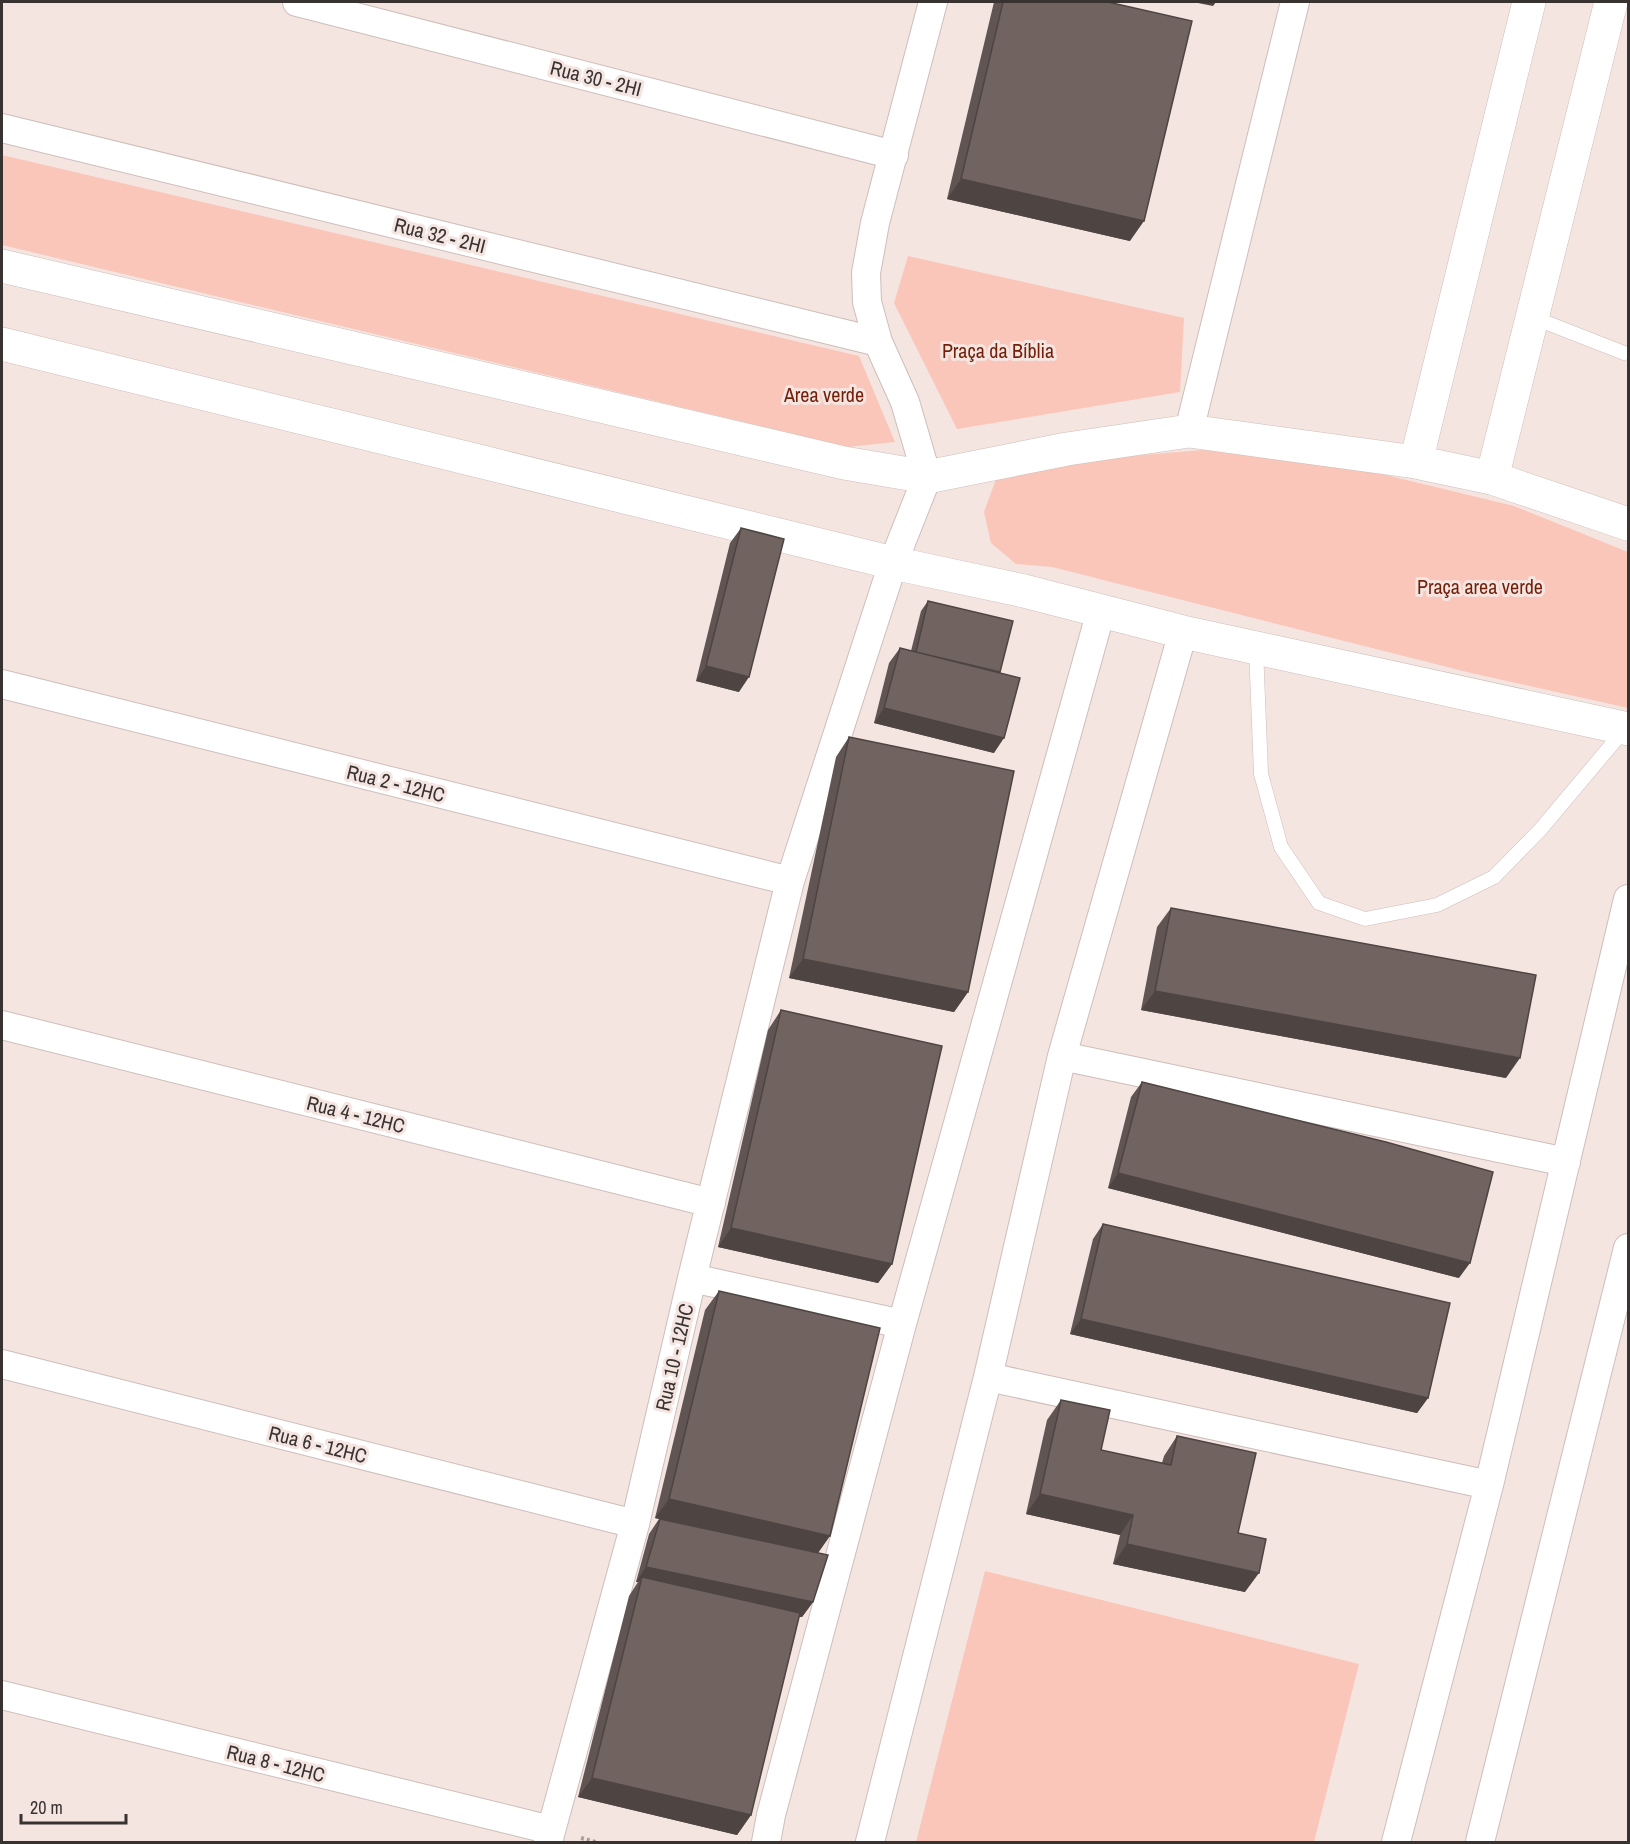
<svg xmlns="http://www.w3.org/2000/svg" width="1630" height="1844" font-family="'Archivo Narrow',sans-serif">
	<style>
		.green { fill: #fac6b9 }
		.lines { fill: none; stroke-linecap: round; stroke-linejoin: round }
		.service-casing { stroke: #cdbebb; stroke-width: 15 }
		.minor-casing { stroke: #cdbebb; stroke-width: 30 }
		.tertiary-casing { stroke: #cdbebb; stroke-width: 34 }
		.path { stroke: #a99d9a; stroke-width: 4; stroke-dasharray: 3 3; stroke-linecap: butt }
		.service { stroke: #fff; stroke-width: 14 }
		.minor { stroke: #fff; stroke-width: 28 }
		.tertiary { stroke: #fff; stroke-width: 33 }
		.wall { fill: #605553 }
		.shaded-wall { fill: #4e4543 }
		.building { fill: #706360; stroke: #4e4543; stroke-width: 1.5 }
		.labels { text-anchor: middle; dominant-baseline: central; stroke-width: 6; stroke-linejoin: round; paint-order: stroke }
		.street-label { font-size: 20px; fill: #383331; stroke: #f5e5e1 }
		.park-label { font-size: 20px; fill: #721f0a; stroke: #f5e5e1 }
	</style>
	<rect width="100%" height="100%" fill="#f5e5e1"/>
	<path class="green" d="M2 155 859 356 895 442 848 447 2 245Z
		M908 256 1184 318 1180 392 957 429 894 303Z
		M1202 450 1328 461 1514 506 1628 552V708L1471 673 1052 567 1016 564 991 543 984 512 996 479 1096 459Z
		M985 1571 1359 1664 1314 1842H916Z"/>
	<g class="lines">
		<g class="service-casing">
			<path id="service" d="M1532 317 1624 353
				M1256 648 1261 774 1281 847 1319 903 1365 919 1437 905 1494 877 1540 830 1624 730"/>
		</g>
		<g class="minor-casing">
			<path id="minor" d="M297 2 894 155
				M2 128 878 342
				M1189 431 1295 2
				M2 684 790 881
				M2 1025 711 1203
				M1062 1056 1566 1162
				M692 1278 902 1324
				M2 1364 635 1524
				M988 1377 1489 1485
				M2 1695 551 1830
				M548 1842 635 1524 692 1278 790 881 893 563 927 477 905 402 878 342 867 302 866 273 875 223 933 2
				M766 1842 771 1815 902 1324 1101 611
				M870 1842 988 1377 1062 1056 1183 632
				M1396 1842 1489 1485 1628 899
				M1480 1842 1628 1248"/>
		</g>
		<g class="tertiary-casing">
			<path id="tertiary" d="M2 266 844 463 927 477 1067 449 1189 431 1416 462 1492 478 1628 524
				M2 344 893 563 1024 591 1183 632 1628 729
				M1416 462 1529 2
				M1492 478 1611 2"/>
		</g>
		<path class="path" d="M581 1838 596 1842"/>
		<use href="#service" class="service"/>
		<use href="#minor" class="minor"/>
		<use href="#tertiary" class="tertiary"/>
	</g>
	<path class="wall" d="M994 2H1108L1130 241 947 199Z
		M741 528 739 692 696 681 730 543Z
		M928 601 999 673 994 753 874 723 889 663 900 648 911 651 921 611Z
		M849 737 968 992 954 1012 789 978 836 757Z
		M1171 908 1506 1078 1141 1010 1157 927Z
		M781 1010 892 1264 878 1283 718 1247 768 1030Z
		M1142 1082 1459 1278 1108 1188 1131 1097Z
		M1103 1224 1428 1398 1417 1413 1070 1334 1093 1239Z
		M719 1291 818 1553 813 1602 802 1617H799L751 1815 737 1835 578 1797 629 1596 638 1582H636L649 1534 659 1519 655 1518 705 1310Z
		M1061 1400 1101 1450 1162 1463 1164 1456 1177 1436 1238 1533 1245 1592 1113 1564 1120 1535 1026 1514 1047 1420Z"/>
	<path class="shaded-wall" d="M1193 2H1216L1213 6Z
		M961 179 1144 221 1130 241 947 199Z
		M706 666 749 677 739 692 696 681Z
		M884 708 1004 738 994 753 874 723Z
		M803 959 968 992 954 1012 789 978Z
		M1155 991 1520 1058 1506 1078 1141 1010Z
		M1118 1173 1470 1263 1459 1278 1108 1188Z
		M731 1228 892 1264 878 1283 718 1247Z
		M1081 1319 1428 1398 1417 1413 1070 1334Z
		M1040 1494 1133 1515 1120 1535 1026 1514Z
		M669 1499 830 1536 816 1556 655 1518Z
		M1127 1544 1259 1573 1245 1592 1113 1564Z
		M646 1567 813 1602 802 1617 641 1583 642 1577 638 1582H636Z
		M592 1778 751 1815 737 1835 578 1797Z"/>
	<path class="building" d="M1003 2H1108L1192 21 1144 221 961 179Z
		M741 528 784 539 749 677 706 666Z
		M928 601 1013 621 1000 672 916 652Z
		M900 648 1020 678 1004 738 884 708Z
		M849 737 1014 771 968 992 803 959Z
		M1171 908 1536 975 1520 1058 1155 991Z
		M781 1010 942 1046 892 1264 731 1228Z
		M1142 1082 1386 1142 1493 1172 1470 1263 1118 1173Z
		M1103 1224 1450 1303 1428 1398 1081 1319Z
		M719 1291 880 1328 830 1536 669 1499Z
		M1061 1400 1110 1410 1101 1450 1171 1465 1177 1436 1256 1453 1238 1533 1266 1539 1259 1573 1127 1544 1133 1515 1040 1494Z
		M660 1519 828 1555 813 1602 646 1567Z
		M642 1577 800 1613 751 1815 592 1778Z"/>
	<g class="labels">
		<g class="street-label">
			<text transform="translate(596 78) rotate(14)">Rua 30 - 2HI</text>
			<text transform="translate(440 235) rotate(14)">Rua 32 - 2HI</text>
			<text transform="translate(396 783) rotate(14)">Rua 2 - 12HC</text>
			<text transform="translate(356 1114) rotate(14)">Rua 4 - 12HC</text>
			<text transform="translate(674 1357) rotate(-77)">Rua 10 - 12HC</text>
			<text transform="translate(318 1444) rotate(14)">Rua 6 - 12HC</text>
			<text transform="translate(276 1763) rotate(14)">Rua 8 - 12HC</text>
		</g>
		<g class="park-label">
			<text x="998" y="350">Praça da Bíblia</text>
			<text x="824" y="394">Area verde</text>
			<text x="1480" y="586">Praça area verde</text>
		</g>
	</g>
	<rect width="1630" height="1844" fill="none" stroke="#383331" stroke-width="6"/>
	<path d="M21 1814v9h105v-9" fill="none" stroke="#383331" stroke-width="3"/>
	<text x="30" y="1814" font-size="18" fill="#383331" stroke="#f5e5e1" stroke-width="4.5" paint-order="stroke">20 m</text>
</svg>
